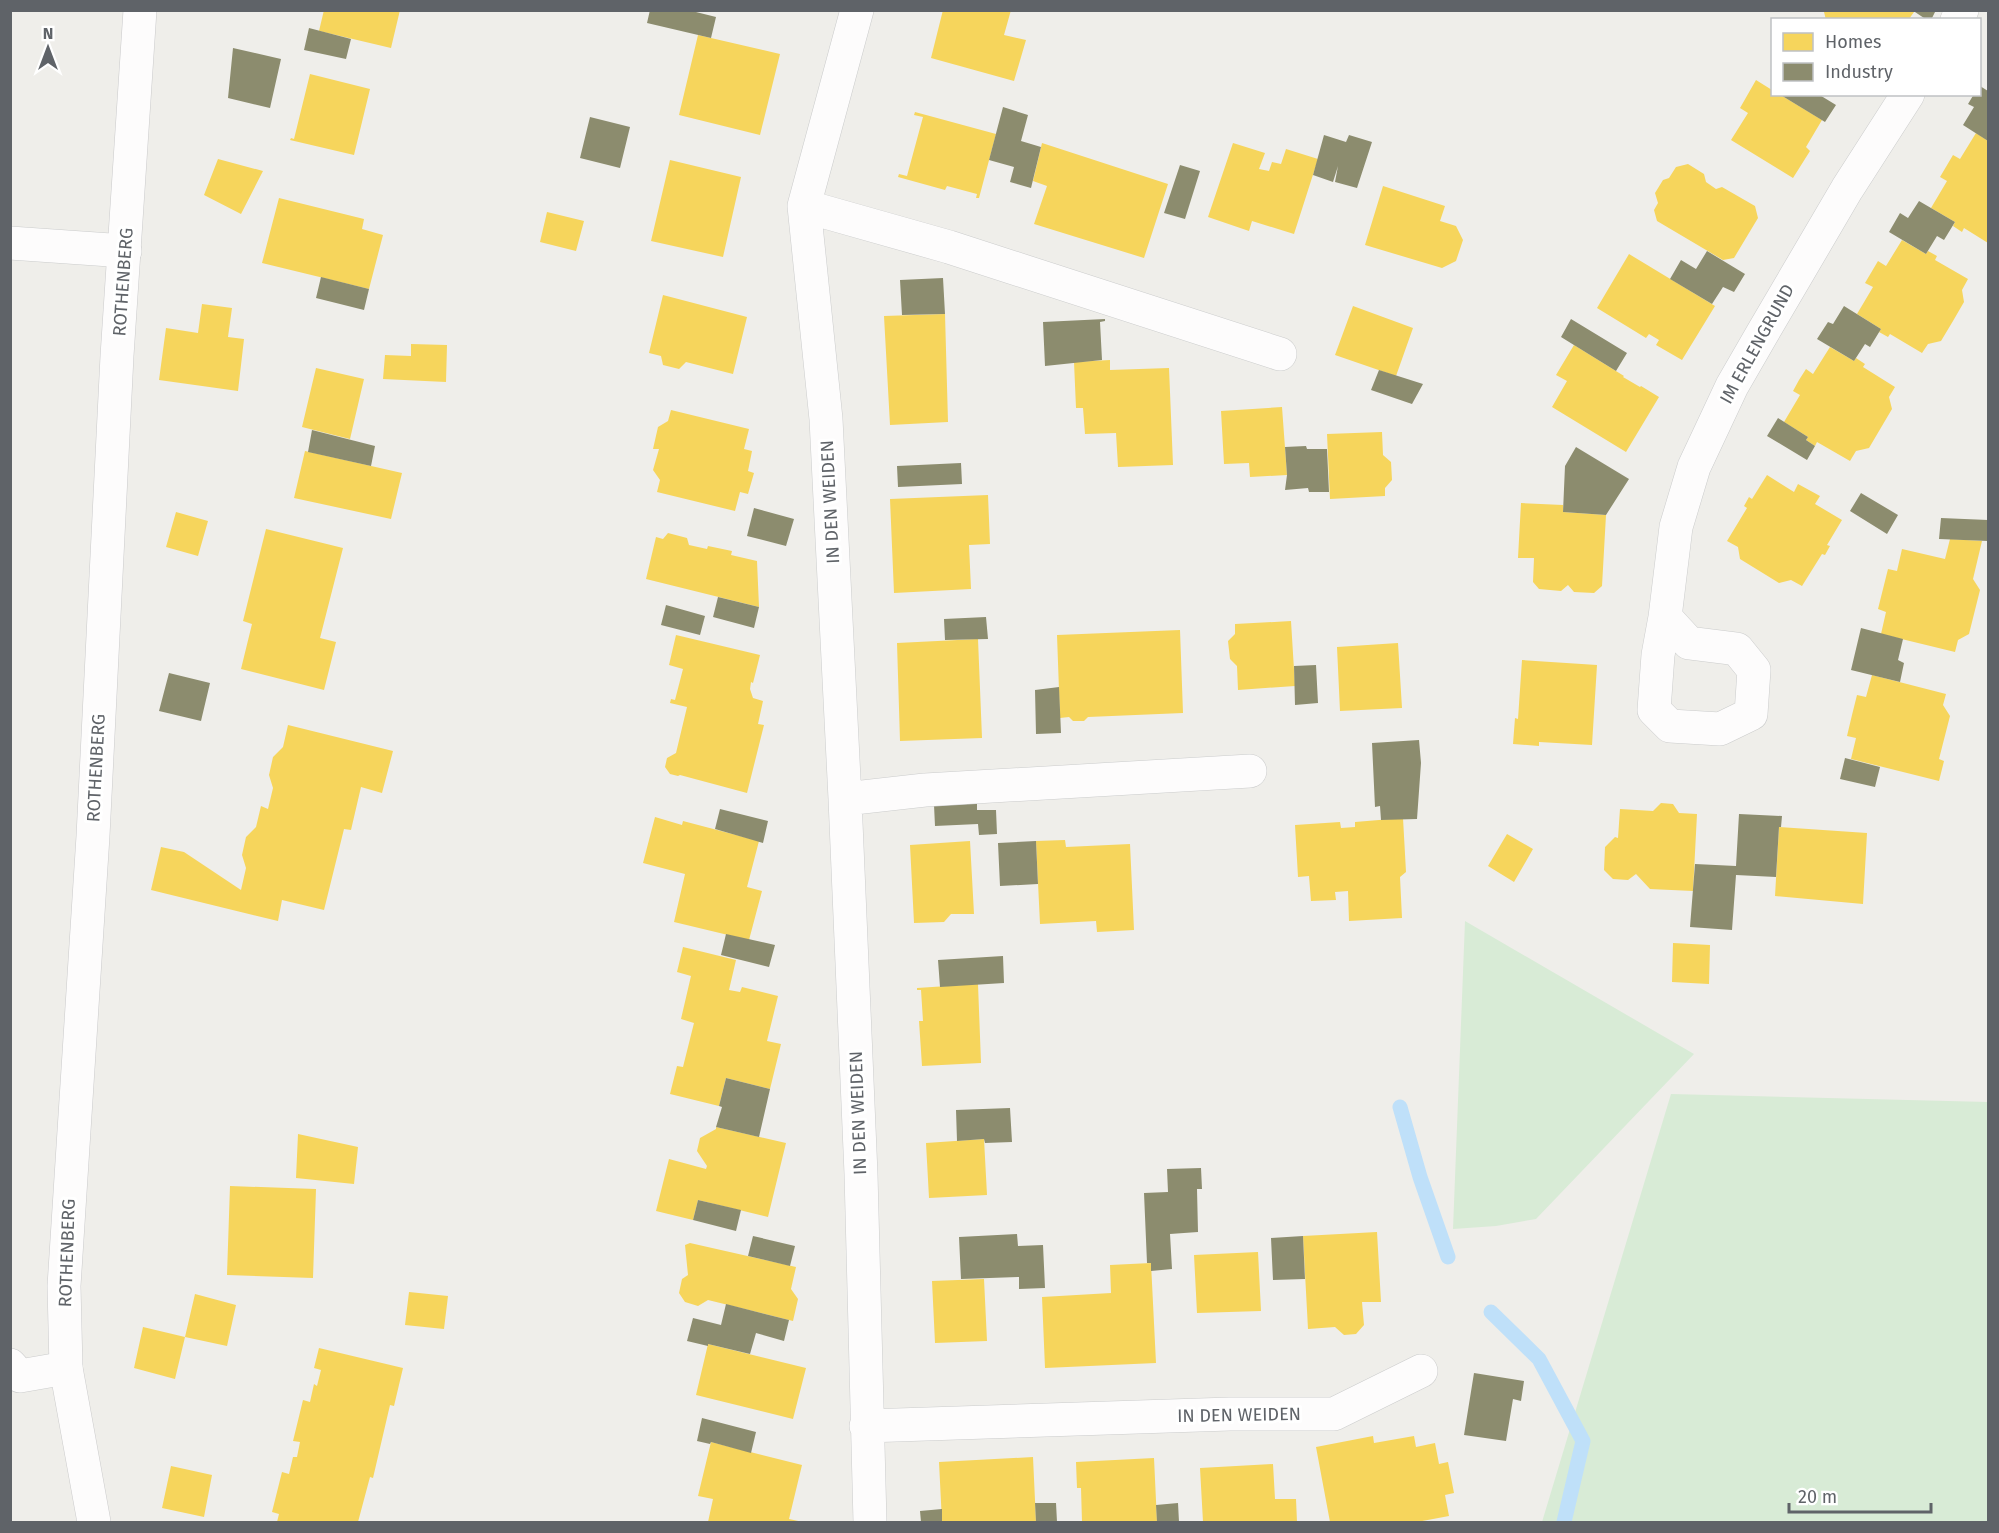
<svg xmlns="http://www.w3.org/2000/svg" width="1999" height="1533" font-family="'Fira Sans',sans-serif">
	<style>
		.green { fill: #d8ebd6 }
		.homes { fill: #f6d55c }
		.industry { fill: #8c8c6e }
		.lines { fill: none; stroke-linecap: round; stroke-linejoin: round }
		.stream { stroke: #bfe0f9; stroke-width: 15 }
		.street-casing { stroke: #cbcccc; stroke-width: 34 }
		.secondary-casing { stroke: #cacacb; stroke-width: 34 }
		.street { stroke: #fdfcfc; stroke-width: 33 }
		.secondary { stroke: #fdfcfc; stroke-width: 33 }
		.labels { text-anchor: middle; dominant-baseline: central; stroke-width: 6; stroke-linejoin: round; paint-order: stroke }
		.street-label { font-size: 18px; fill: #5f6368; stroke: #fff }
	</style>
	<rect width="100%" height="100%" fill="#efeeea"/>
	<path class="green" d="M1465 921 1694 1054 1536 1219 1496 1226 1453 1229Z
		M1671 1094 1988 1102V1522H1542Z"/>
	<path class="homes" d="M324 10H400L391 48 319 31Z
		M943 10H1011L1004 35 1026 40 1014 81 931 58Z
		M1820 10H1912L1914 12 1909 19 1826 20 1824 12Z
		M698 35 780 54 760 135 679 115Z
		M310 74 370 89 354 155 290 140 291 138 294 139Z
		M1756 80 1772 90V94H1779L1822 120 1806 147 1810 151 1793 178 1731 140 1748 113 1740 108Z
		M915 112 996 134 979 198H976L977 194 947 186 945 190 898 177 899 174 907 176 923 117 914 115Z
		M1976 133 1988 141V243L1964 228 1962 232 1953 226 1955 222 1931 208 1947 181 1940 177 1953 155 1960 159Z
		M1042 143 1168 184 1144 258 1034 224 1047 186 1033 181Z
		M1233 143 1265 153 1259 169 1269 171 1272 162 1281 164 1286 149 1318 159 1294 234 1252 221 1249 231 1208 217Z
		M218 159 263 171 241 214 204 195Z
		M670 160 741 177 723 257 651 241Z
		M1688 164 1704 174 1706 182 1716 189 1722 187 1755 206 1758 218 1734 258 1723 260 1657 221 1654 210 1658 203 1655 193 1663 180 1669 178 1676 167Z
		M1383 186 1445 206 1440 221 1456 226 1463 240 1456 261 1442 268 1365 245Z
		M279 198 364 219 362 229 383 235 369 289 262 263Z
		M547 212 584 221 576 251 540 242Z
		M1902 240 1926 254 1928 251 1937 256 1935 260 1968 279 1962 290 1964 302 1953 321 1941 341 1928 344 1922 353 1890 334 1888 337 1879 332 1881 329 1857 314 1873 287 1865 283 1878 261 1886 266Z
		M1629 254 1715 306 1682 360 1656 345 1659 340 1649 334 1646 338 1597 308Z
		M663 295 747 317 733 374 686 362 679 369 663 365 661 356 649 353Z
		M202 304 232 308 228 337 244 339 238 391 159 380 166 328 198 333Z
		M1353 306 1413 328 1396 376 1335 355Z
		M945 314 948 422 890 425 884 316Z
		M411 344 447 345 446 382 383 379 385 355 411 356Z
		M1574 345 1624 376 1623 377 1640 387 1641 386 1659 397 1626 452 1552 407 1567 381 1556 375Z
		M1830 347 1854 361 1856 358 1865 364 1863 367 1895 387 1889 397 1892 409 1869 448 1856 451 1850 461 1817 442 1815 446 1806 440 1808 437 1784 422 1800 395 1793 391 1799 380 1806 369 1813 374Z
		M1110 360V370L1169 368 1173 465 1118 467 1116 433 1085 434 1083 408H1076L1074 362Z
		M316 368 364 379 350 439 302 427Z
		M1282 407 1287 475 1250 477 1249 463 1224 464 1221 411Z
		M671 410 749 429 744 449 752 451 748 471 754 473 748 494 740 492 735 511 657 492 660 480 653 470 659 449H653L658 427 668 421Z
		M1382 432 1383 455 1391 462 1392 480 1385 488V496L1330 499 1327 434Z
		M305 451 402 473 391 519 294 498Z
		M1767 475 1794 492 1798 484 1820 496 1815 504 1842 520 1827 545 1830 546 1825 555 1822 554 1802 586 1791 580 1779 583 1740 559 1738 547 1727 541 1747 508 1744 506 1749 497 1752 499Z
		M988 495 990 544 969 545 971 589 894 593 890 499Z
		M1521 503 1563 505V512L1606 515 1602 586 1594 593 1574 592 1568 585 1561 591 1539 589 1533 582 1534 558H1518Z
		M176 512 208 521 198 556 166 547Z
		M266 529 343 548 320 638 336 642 324 690 241 669 252 624 243 621Z
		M668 533 687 538 689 545 707 549 708 546 732 551 731 555 757 561 759 607 646 579 656 537 663 539Z
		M1950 539 1982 541 1973 579 1980 590 1969 634 1958 640 1955 652 1881 634 1886 612 1878 609 1888 569 1897 571 1902 549 1945 559Z
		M1291 621 1295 686 1238 690 1237 666 1230 659 1228 641 1235 634V624Z
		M1180 630 1183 713 1088 717 1084 721H1073L1069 717 1060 718 1057 635Z
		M676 635 760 655 753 683 751 682 750 689 753 698 763 701 758 724 764 725 747 793 680 775 678 776 670 774 665 767 667 758 676 753 687 707 670 703 671 699 675 700 683 669 669 665Z
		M978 639 982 738 900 741 897 643Z
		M1398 643 1402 708 1340 711 1337 647Z
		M1522 660 1597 665 1592 745 1539 742V746L1513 744 1515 718 1518 719Z
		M1872 675 1946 694 1943 705 1950 716 1939 759 1944 761 1939 781 1851 759 1856 738 1847 736 1852 715 1857 695 1866 697Z
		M288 725 393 751 382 793 361 787 351 830 344 829 324 910 282 900 278 921 151 890 161 847 184 852 241 890 246 868 242 855 246 837 256 827 261 806 268 809 273 788 269 775 273 757 283 747Z
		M1661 803 1673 804 1679 813 1697 814 1693 891 1650 889 1636 874 1628 880 1613 879 1604 870 1605 847 1615 837 1618 838 1620 809 1653 811Z
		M655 817 682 825 683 821 759 841 747 887 762 891 749 940 674 922 685 874 643 863Z
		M1403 818 1406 872 1400 877 1402 918 1349 921 1348 891 1335 892 1336 900 1311 901 1309 876 1298 877 1295 825 1340 822 1341 828 1355 827V822Z
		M1779 827 1867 833 1863 904 1775 896Z
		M1507 834 1533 849 1514 882 1488 866Z
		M1065 840 1066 847 1130 844 1134 930 1097 932 1096 921 1040 924 1036 841Z
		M970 841 974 914H951L944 922 914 923 910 845Z
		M1673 943 1710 945 1709 984 1672 982Z
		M683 947 736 960 729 990 740 992 742 987 778 996 767 1041 781 1044 770 1089 726 1078 719 1106 670 1094 677 1066 683 1067 694 1023 681 1019 691 976 677 972Z
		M978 984 981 1063 922 1066 919 1021H923L921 990H917V988Z
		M716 1127 786 1143 768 1217 698 1200 693 1220 656 1211 669 1159 706 1169 707 1166 697 1151 700 1138 716 1129Z
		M298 1134 358 1147 354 1184 296 1178Z
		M984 1139 987 1195 929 1198 926 1143Z
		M230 1186 316 1189 313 1278 227 1275Z
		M1377 1232 1381 1302H1362L1364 1325 1356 1334 1344 1335 1335 1327 1308 1329 1303 1236Z
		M690 1243 796 1267 791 1289 798 1299 793 1321 708 1300 698 1306 685 1302 679 1293 682 1279 688 1275 685 1245Z
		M1258 1252 1261 1311 1197 1313 1194 1255Z
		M1151 1263 1156 1363 1045 1368 1042 1297 1111 1293 1110 1265Z
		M984 1279 987 1341 935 1343 932 1281Z
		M409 1292 448 1296 444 1329 405 1325Z
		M195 1294 236 1305 227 1346 185 1337Z
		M143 1327 185 1337 175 1379 134 1368Z
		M708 1344 806 1368 793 1419 696 1395Z
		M319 1348 403 1368 394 1406 390 1405 373 1478 370 1477 358 1522H277L279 1514 272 1512 282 1472 289 1474 293 1457H297L300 1442 293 1441 303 1400 310 1402 314 1384 317 1386 321 1370 314 1368Z
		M1373 1436 1374 1443 1414 1436 1416 1447 1435 1443 1439 1464 1448 1462 1454 1493 1445 1495 1449 1516 1417 1522H1330L1316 1447Z
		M711 1442 802 1465 789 1519 803 1522H708L713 1499 698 1496Z
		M1033 1457 1036 1522H942L939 1462Z
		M1154 1458 1157 1522H1082L1081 1488H1077L1076 1462Z
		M1273 1464 1275 1499H1296L1297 1522H1203L1200 1468Z
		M171 1466 212 1475 204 1517 162 1508Z"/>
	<path class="industry" d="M650 10H688L716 17 711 38 647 23Z
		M1912 10H1936L1931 20H1927Z
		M309 28 351 39 346 59 304 50Z
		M233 48 281 59 270 108 228 98Z
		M1980 86 1988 91V141L1963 125 1974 107 1968 104 1974 94H1980Z
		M1779 94H1818L1836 105 1825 122Z
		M1003 107 1028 115 1021 141 1041 147 1031 188 1010 182 1014 167 989 160Z
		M590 117 630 127 620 168 580 158Z
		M1324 135 1346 142 1349 135 1372 142 1357 188 1335 182 1338 166 1333 182 1313 175Z
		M1180 165 1200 171 1185 219 1164 213Z
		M1919 201 1955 222 1944 240 1937 236 1926 254 1889 232 1900 213 1908 218Z
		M1707 251 1745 274 1734 292 1723 287 1712 304 1670 279 1681 260 1696 269Z
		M321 277 369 289 364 310 316 298Z
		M943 278 945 314 902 315 900 280Z
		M1844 306 1881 329 1870 347 1865 344 1854 361 1817 339 1828 322 1833 324Z
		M1105 319V321L1100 322 1102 360 1045 366 1043 322Z
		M1571 319 1627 353 1616 371 1561 337Z
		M1379 370 1423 384 1412 404 1371 390Z
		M1778 418 1808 437 1806 440 1815 446 1807 460 1767 436Z
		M312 430 375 446 371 466 308 452Z
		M1306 446 1307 449H1327L1329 492H1309L1308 488 1285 490 1287 475 1285 447Z
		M1576 447 1629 479 1606 515 1563 512 1565 466Z
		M961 463 962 484 898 487 897 466Z
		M1861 493 1898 515 1887 534 1850 511Z
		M754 508 794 519 786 546 747 536Z
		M1941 518 1988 520V541L1939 539Z
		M718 597 759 607 754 628 713 617Z
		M666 605 705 616 700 635 661 625Z
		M986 617 988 639 945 640 944 619Z
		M1861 628 1903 639 1898 660 1904 663 1900 682 1851 670Z
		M1316 665 1318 703 1295 705 1294 666Z
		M169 673 210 683 201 721 159 711Z
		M1059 687 1061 733 1036 734 1035 690Z
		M1419 740 1421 763 1417 819 1381 820 1380 806 1375 807 1372 743Z
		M1845 758 1880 767 1875 787 1840 779Z
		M977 802V810H996L997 834 979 835 978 824 935 826 934 805Z
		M720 809 768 821 763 843 715 829Z
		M1739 814 1782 816 1781 827H1779L1776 877 1736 875 1732 930 1690 927 1695 864 1736 866Z
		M1036 841 1038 884 1000 886 998 843Z
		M726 934 775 945 769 967 721 955Z
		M1003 956 1004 983 940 987 938 960Z
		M726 1078 770 1089 759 1137 716 1127 722 1107 719 1106Z
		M1010 1108 1012 1142 985 1143 984 1139 957 1141 956 1110Z
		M1201 1168 1202 1189H1197L1198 1232 1170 1234 1172 1269 1151 1271V1263H1147L1144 1193 1168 1192 1167 1169Z
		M698 1200 741 1210 736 1231 693 1220Z
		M1017 1234 1018 1246 1043 1245 1045 1288 1019 1289V1277L961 1279 959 1237Z
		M753 1236 795 1246 790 1266 748 1256Z
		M1303 1236 1305 1279 1273 1280 1271 1238Z
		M726 1304 789 1320 784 1341 756 1333 750 1354 708 1344V1346L687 1341 693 1318 721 1325Z
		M1474 1373 1524 1381 1521 1401 1513 1399 1506 1441 1464 1435Z
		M702 1418 756 1432 751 1453 711 1442 710 1444 697 1441Z
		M1035 1503H1056L1057 1522H1036Z
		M1178 1503 1179 1522H1157L1156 1505Z
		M942 1509V1522H921L920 1511Z"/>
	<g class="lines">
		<path class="stream" d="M1400 1107 1420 1177 1448 1257
			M1491 1312 1539 1359 1583 1441 1564 1522"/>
		<g class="street-casing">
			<path id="street" d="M857 10 804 206 826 419 845 799 861 1174 870 1522
				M1957 20 1962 10
				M804 206 949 247 1280 354
				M10 243 125 251
				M1665 617 1689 643 1737 649 1754 670 1751 714 1720 729 1670 726 1654 710 1658 655 1665 617 1676 527 1694 467 1732 386 1762 334 1847 189 1908 94
				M845 799 925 790 1250 771
				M10 1365 20 1376 66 1368
				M866 1426 1230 1414H1334L1421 1371"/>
		</g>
		<g class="secondary-casing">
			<path id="secondary" d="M94 1522 66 1368 64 1286 93 836 117 356 140 10"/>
		</g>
		<use href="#street" class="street"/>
		<use href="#secondary" class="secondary"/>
	</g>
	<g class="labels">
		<g class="street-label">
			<text transform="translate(123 282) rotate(-86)">ROTHENBERG</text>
			<text transform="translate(1757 344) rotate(-61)">IM ERLENGRUND</text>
			<text transform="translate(830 502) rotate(-93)">IN DEN WEIDEN</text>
			<text transform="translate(96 768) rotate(-87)">ROTHENBERG</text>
			<text transform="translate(858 1113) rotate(-92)">IN DEN WEIDEN</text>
			<text transform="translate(67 1253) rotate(-88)">ROTHENBERG</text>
			<text transform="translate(1239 1415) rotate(-1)">IN DEN WEIDEN</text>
		</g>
	</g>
	<rect width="1999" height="1533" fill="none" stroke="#5f6368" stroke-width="24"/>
	<rect x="1771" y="18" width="210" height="78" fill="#ffffff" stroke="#bfc1c3" stroke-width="1.5"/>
	<rect x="1783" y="33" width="30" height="18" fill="#f6d55c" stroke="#bfc1c3" stroke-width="1.5"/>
	<text x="1825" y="48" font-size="18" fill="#5f6368">Homes</text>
	<rect x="1783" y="63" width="30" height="18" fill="#8c8c6e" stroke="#bfc1c3" stroke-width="1.5"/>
	<text x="1825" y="78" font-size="18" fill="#5f6368">Industry</text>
	<g transform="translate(48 48)" stroke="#ffffff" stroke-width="4.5" paint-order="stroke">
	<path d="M0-4.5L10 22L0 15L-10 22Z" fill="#5f6368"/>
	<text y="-9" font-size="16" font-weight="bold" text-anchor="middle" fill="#5f6368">N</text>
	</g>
	<path d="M1789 1503v9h142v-9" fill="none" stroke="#5f6368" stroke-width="3"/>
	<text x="1798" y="1503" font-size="18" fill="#5f6368" stroke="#ffffff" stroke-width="4.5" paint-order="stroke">20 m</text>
</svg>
